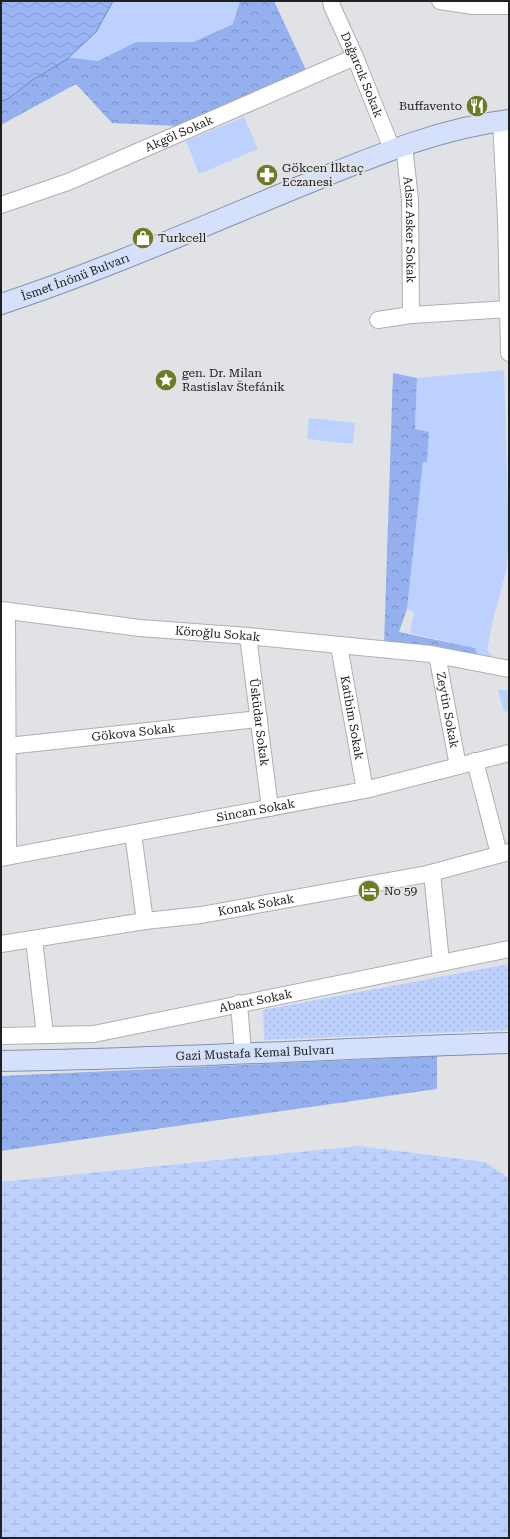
<svg xmlns="http://www.w3.org/2000/svg" width="510" height="1539" font-family="'Roboto Serif',serif">
	<style>
		.grass { fill: #bdd1fe }
		.forest { fill: url(#forest-crowns) }
		.wetland { fill: url(#wetland-marsh) }
		.park { fill: url(#park-dots) }
		.water { fill: url(#water-waves); stroke: #7689b5 }
		.lines { fill: none; stroke-linecap: round; stroke-linejoin: round }
		.minor-casing { stroke: #aeafb2; stroke-width: 18 }
		.major-casing { stroke: #8490ac; stroke-width: 22 }
		.minor { stroke: #fff; stroke-width: 16 }
		.major { stroke: #d5e0fa; stroke-width: 20 }
		.labels { text-anchor: middle; dominant-baseline: central; stroke-width: 4; stroke-linejoin: round; paint-order: stroke }
		.street-label { font-size: 12px; fill: #212122; stroke: #e1e2e5 }
		.poi-label { font-size: 12px; fill: #212122; stroke: #e1e2e5; text-anchor: start }
	</style>
	<defs>
		<pattern id="forest-crowns" width="20" height="18" patternUnits="userSpaceOnUse"><rect width="20" height="18" fill="#94b0ee"/><path d="M2 6a3 3 0 1 1 6 0M12 15a3 3 0 1 1 6 0" fill="none" stroke="#788fc0"/></pattern>
		<pattern id="wetland-marsh" width="20" height="14" patternUnits="userSpaceOnUse"><rect width="20" height="14" fill="#bdd1fe"/><path d="M1 5h8M5 5V1M11 12h8M15 12V8" fill="none" stroke="#a2b3d9"/></pattern>
		<pattern id="park-dots" width="8" height="8" patternUnits="userSpaceOnUse"><rect width="8" height="8" fill="#bdd1fe"/><path d="M2 2h.1M6 6h.1" fill="none" stroke="#a2b3d9" stroke-width="1.8" stroke-linecap="round"/></pattern>
		<pattern id="water-waves" width="16" height="10" patternUnits="userSpaceOnUse"><rect width="16" height="10" fill="#9ab5f4"/><path d="M0 5q4-4 8 0t8 0" fill="none" stroke="#849bd1"/></pattern>
	</defs>
	<rect width="100%" height="100%" fill="#e1e2e5"/>
	<path class="grass" d="M1 1H240L233 24 192 42H136L98 61 56 56Z
		M244 117 258 149 199 174 186 141Z
		M504 370 509 541 506 572 493 620 487 650 497 661 479 658 475 648 410 633 414 612 407 609 423 462H427L428 432 415 429 417 378Z
		M309 418 355 423 353 444 307 439Z
		M498 690H509V710L504 712Z"/>
	<path class="forest" d="M240 1H274L306 70 178 126 112 123 76 84 1 125V93L56 56 98 61 136 42H193L233 24Z
		M393 373 417 378 415 429 429 432 427 462H423L407 609 399 632 475 648 479 658 384 645Z
		M437 1056V1089L1 1151V1076Z"/>
	<path class="wetland" d="M359 1146 485 1162 509 1178V1538H1V1182Z"/>
	<path class="park" d="M509 964V1030L264 1040 263 1010Z"/>
	<path class="water" d="M1 1H113L96 32 66 60 31 81 8 99 1 101Z"/>
	<g class="lines">
		<g class="minor-casing">
			<g id="minor">
				<path id="s1" d="M331 1 332 6 355 57 392 149"/>
				<path d="M440 1 473 6H509"/>
				<path d="M501 121 506 218 509 353"/>
				<path id="s2" d="M404 145 410 200 411 315"/>
				<path id="s3" d="M1 205 68 182 355 57"/>
				<path d="M378 320 411 315 509 309"/>
				<path id="s4" d="M1 610 140 628 248 636 431 654 509 669"/>
				<path d="M7 611 8 856"/>
				<path id="s5" d="M248 636 270 808"/>
				<path id="s6" d="M339 646 365 790"/>
				<path id="s7" d="M435 656 438 660 458 766"/>
				<path id="s8" d="M8 746 259 719"/>
				<path d="M475 761 499 854"/>
				<path d="M133 834 145 921"/>
				<path id="s9" d="M1 858 365 790 509 753"/>
				<path d="M432 873 441 962"/>
				<path d="M34 940 45 1035"/>
				<path id="s10" d="M1 944 145 921 201 915 427 874 509 852"/>
				<path d="M239 1003 243 1053"/>
				<path id="s11" d="M1 1036 94 1034 509 949"/>
			</g>
		</g>
		<g class="major-casing">
			<g id="major">
				<path id="s12" d="M1 304C101 271 199 228 296 188 366 160 434 129 509 120"/>
				<path id="s13" d="M1 1061C170 1059 340 1048 509 1043"/>
			</g>
		</g>
		<use href="#minor" class="minor"/>
		<use href="#major" class="major"/>
	</g>
	<defs>
		<g id="restaurant-disc" transform="scale(1.15)"><circle r="9.5" fill="#6f7a25" stroke="#e1e2e5"/><path d="M-5-6h1v4h1v-4h1v4h1v-4h1v5L-1.5 .5V6h-2V.5L-5-1ZM5-6V6H3V1.5H1.5Q1.5-4 5-6Z" fill="#fff"/></g>
		<g id="pharmacy-disc" transform="scale(1.15)"><circle r="9.5" fill="#6f7a25" stroke="#e1e2e5"/><path d="M-2-6h4v4h4v4h-4v4h-4v-4h-4v-4h4Z" fill="#fff"/></g>
		<g id="shop-disc" transform="scale(1.15)"><circle r="9.5" fill="#6f7a25" stroke="#e1e2e5"/><path d="M-5-2.5h2.3a2.7 3.5 0 0 1 5.4 0H5L5.5 6h-11ZM-1.5-2.5h3a1.5 2.3 0 0 0-3 0Z" fill="#fff"/></g>
		<g id="sight-disc" transform="scale(1.15)"><circle r="9.5" fill="#6f7a25" stroke="#e1e2e5"/><path d="M0-6L1.8-2.2L6-1.7L2.9 1.2L3.7 5.4L0 3.3L-3.7 5.4L-2.9 1.2L-6-1.7L-1.8-2.2Z" fill="#fff"/></g>
		<g id="hotel-disc" transform="scale(1.15)"><circle r="9.5" fill="#6f7a25" stroke="#e1e2e5"/><path d="M-6-4.5h1.5V1H6V5H4.5V3h-9V5H-6ZM-4 0a1.8 1.8 0 1 1 3.6 0ZM.5 0V-2.5h3Q6-2.5 6 0Z" fill="#fff"/></g>
	</defs>
	<g fill-rule="evenodd">
		<use href="#restaurant-disc" x="477" y="106"/>
		<use href="#pharmacy-disc" x="267" y="175"/>
		<use href="#shop-disc" x="143" y="238"/>
		<use href="#sight-disc" x="166" y="380"/>
		<use href="#hotel-disc" x="369" y="891"/>
	</g>
	<g class="labels">
		<g class="street-label">
			<text stroke="none"><textPath href="#s1" startOffset="80">Dağarcık Sokak</textPath></text>
			<text stroke="none"><textPath href="#s3" startOffset="192">Akgöl Sokak</textPath></text>
			<text stroke="none"><textPath href="#s2" startOffset="85">Adsız Asker Sokak</textPath></text>
			<text stroke="none"><textPath href="#s12" startOffset="79">İsmet İnönü Bulvarı</textPath></text>
			<text stroke="none"><textPath href="#s4" startOffset="218">Köroğlu Sokak</textPath></text>
			<text stroke="none"><textPath href="#s7" startOffset="56">Zeytin Sokak</textPath></text>
			<text stroke="none"><textPath href="#s6" startOffset="73">Katibim Sokak</textPath></text>
			<text stroke="none"><textPath href="#s5" startOffset="87">Üsküdar Sokak</textPath></text>
			<text stroke="none"><textPath href="#s8" startOffset="126">Gökova Sokak</textPath></text>
			<text stroke="none"><textPath href="#s9" startOffset="259">Sincan Sokak</textPath></text>
			<text stroke="none"><textPath href="#s10" startOffset="258">Konak Sokak</textPath></text>
			<text stroke="none"><textPath href="#s11" startOffset="258">Abant Sokak</textPath></text>
			<text stroke="none"><textPath href="#s13" startOffset="254">Gazi Mustafa Kemal Bulvarı</textPath></text>
		</g>
		<g class="poi-label">
			<text x="462" y="106" text-anchor="end">Buffavento</text>
			<text x="282" y="168">Gökcen İlktaç<tspan x="282" dy="14">Eczanesi</tspan></text>
			<text x="158" y="238">Turkcell</text>
			<text x="182" y="373">gen. Dr. Milan<tspan x="182" dy="14">Rastislav Štefánik</tspan></text>
			<text x="384" y="891">No 59</text>
		</g>
	</g>
	<rect width="510" height="1539" fill="none" stroke="#212122" stroke-width="4"/>
</svg>
